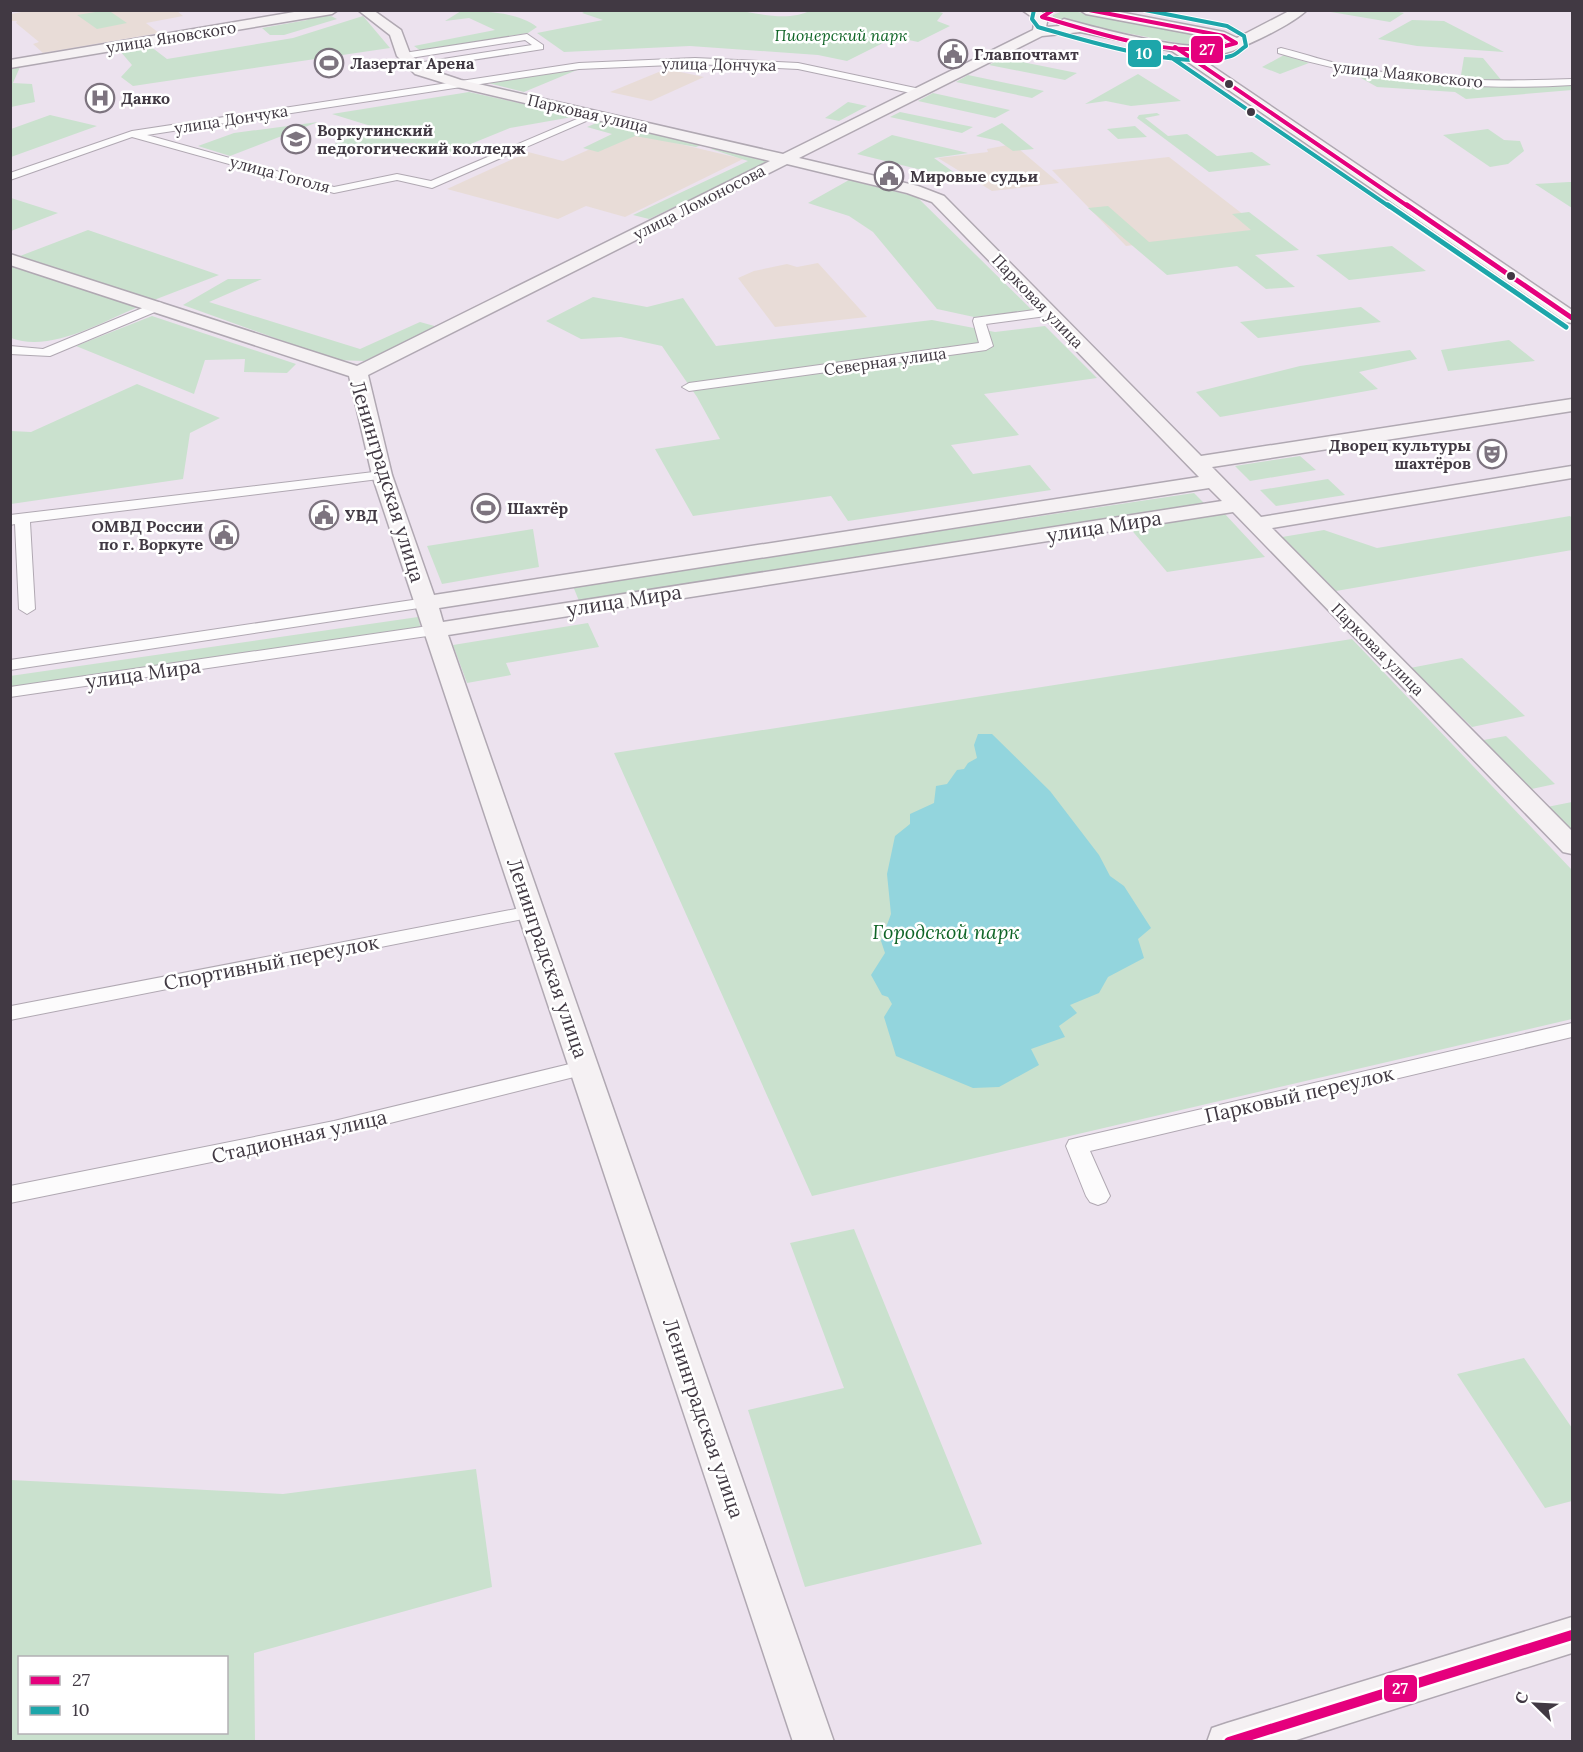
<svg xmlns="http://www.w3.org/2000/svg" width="1583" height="1752" font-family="Lora,serif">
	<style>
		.education { fill: #e8dcd7 }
		.green { fill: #cae1ce; fill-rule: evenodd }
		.water { fill: #93d5dd }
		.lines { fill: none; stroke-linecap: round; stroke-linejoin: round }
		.street-casing { stroke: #b0a8b2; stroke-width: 2 }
		.secondary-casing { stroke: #b0a8b2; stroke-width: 3 }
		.street { fill: #fcfbfc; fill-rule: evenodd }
		.secondary { fill: #f5f1f3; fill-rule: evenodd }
		.bus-1-far2-casing { stroke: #fff; stroke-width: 6 }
		.bus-1-far1-casing { stroke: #fff; stroke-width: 8 }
		.bus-1-casing { stroke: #fff; stroke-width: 15 }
		.bus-2-far1-casing { stroke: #fff; stroke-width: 6 }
		.bus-2-casing { stroke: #fff; stroke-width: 8 }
		.bus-1-far2 { stroke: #e5007d; stroke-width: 4 }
		.bus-1-far1 { stroke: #e5007d; stroke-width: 5 }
		.bus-1 { stroke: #e5007d; stroke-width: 10 }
		.bus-2-far1 { stroke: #1da6aa; stroke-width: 4 }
		.bus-2 { stroke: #1da6aa; stroke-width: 5 }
		.bus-dot { fill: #413943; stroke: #fff; stroke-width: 2 }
		.labels { text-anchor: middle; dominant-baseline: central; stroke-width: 5; stroke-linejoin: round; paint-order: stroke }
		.far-park-label { font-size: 16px; font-style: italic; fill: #106527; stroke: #fff }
		.far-street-label { font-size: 16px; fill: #413943; stroke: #fff }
		.far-poi-label { font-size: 16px; font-weight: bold; fill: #413943; stroke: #fff; text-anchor: start }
		.street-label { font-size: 20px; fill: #413943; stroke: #fff }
		.park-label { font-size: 20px; font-style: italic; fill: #106527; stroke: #fff }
		.line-badge { stroke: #fff; stroke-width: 2 }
		.badge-label { font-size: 16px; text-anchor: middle; font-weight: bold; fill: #fff }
	</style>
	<rect width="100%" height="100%" fill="#ece2ee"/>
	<path class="education" d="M32 10H176L183 16 146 23 159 33 43 53 33 44 39 42 16 23 17 21H11V14Z
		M666 69 704 77 651 101 610 92Z
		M629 132 743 159 625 217 586 206 558 219 447 189 528 152 563 161Z
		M1013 144 1059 183 992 191 938 158 988 152 987 149Z
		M1169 157 1262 229 1126 246 1052 170Z
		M818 263 867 317 775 327 738 278 754 271 787 264 797 267Z"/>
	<path class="green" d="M108 10 127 23 97 29 77 15Z
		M588 10C635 10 683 7 730 10 758 12 785 23 812 10H932L943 13 937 21 950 26 918 42 895 37 847 61 818 55 690 46 564 52 537 33 603 20 582 13Z
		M1389 10 1404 13 1390 22 1325 11Z
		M461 11C485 11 518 12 537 27L528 33 421 51 414 46 495 30 469 18 445 21Z
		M1063 11 1078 12 1210 36 1227 43 1223 47 1194 46 1053 19V15Z
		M327 14 337 19 284 35H270L262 28 307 20 311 16Z
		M363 16 390 48 133 86 121 77 132 65 120 51 150 46 167 59 293 38Z
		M1412 20 1444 21 1504 52 1417 46 1378 39Z
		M1284 55 1309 63 1280 74 1262 67Z
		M1464 57 1483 58 1502 81H1460Z
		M1002 58 1077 73 1065 80 989 65Z
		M20 67 13 83 32 84 35 102 11 107V68Z
		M568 69 577 70 524 92 484 82Z
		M1138 74 1181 101 1131 106 1106 101 1085 104Z
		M1354 74 1444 85H1572V90L1466 99 1455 92 1377 87Z
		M968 75 1044 91 1032 98 956 82Z
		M469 92 578 116 510 128 451 152 413 143 330 146 374 127 332 114Z
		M933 93 1010 110 995 118 918 101Z
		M848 102 867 106 839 121 825 118Z
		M900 112 973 127 962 133 890 117Z
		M1157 113 1160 115 1145 118 1168 136 1187 134 1217 156 1252 152 1271 165 1209 172 1137 118 1139 115Z
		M50 115 97 126 11 157V129Z
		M601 121 703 144 696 147 635 136 598 152 583 148 612 134 587 127Z
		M318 122 230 156 198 146 234 133Z
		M1002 123 1034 149 1013 151 999 141 976 136Z
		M1135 126 1147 137 1118 139 1107 129Z
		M1488 129 1504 140 1520 141 1524 151 1508 164 1490 167 1443 135Z
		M892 135 968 153 934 158 966 181 857 154Z
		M716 147 771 161 649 219 633 215 748 161 711 149Z
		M849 180 917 197 1032 310 974 317 937 309 873 232 849 216 808 203Z
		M1572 182V208L1535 184 1569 182Z
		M11 198 58 213 11 231Z
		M1108 206 1149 242 1251 230 1232 214 1249 212 1299 250 1255 255 1295 287 1266 289 1237 266 1167 275 1088 208Z
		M88 230 219 275 154 300 20 256Z
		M1392 246 1426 271 1349 280 1316 255Z
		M10 264 138 307C102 322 50 353 11 338Z
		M228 279H262L209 302 360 349 420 322 438 327 364 361 336 360 183 305Z
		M593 297 647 307 683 298 716 346 932 320 995 332 1045 326 1097 378 984 394 1019 435 951 445 973 474 1030 465 1051 490 848 521 831 496 693 516 655 449 720 439 697 397 662 346 621 337 581 339 546 321Z
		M1361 307 1381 322 1258 338 1240 322Z
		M152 316 296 364 287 373 244 372 245 359 205 360 194 394 76 346Z
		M1509 340 1535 361 1448 371 1441 350Z
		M1410 350 1417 359 1359 372 1378 389 1220 417 1196 392 1300 366Z
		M137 384 220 418 190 433 183 479 11 504V431L31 432Z
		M1300 456 1316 470 1250 481 1235 466Z
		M1328 479 1345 495 1276 506 1260 490Z
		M1194 493 1206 505 579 601 573 586Z
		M1224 513 1265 557 1167 572 1129 527Z
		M1570 516 1572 518V550L1336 591 1282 537 1324 530 1377 548Z
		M533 529 539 567 442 584 427 546Z
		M418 617 421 629 11 690 10 676Z
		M588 623 599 647 506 663 511 675 467 683 453 645Z
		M1352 639 1572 870V1019L812 1196 614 753Z
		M1462 658 1525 716 1472 727 1410 668Z
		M1506 736 1555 784 1527 790 1478 741Z
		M1572 802V834L1547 807Z
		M854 1229 982 1544 805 1587 748 1410 844 1388 790 1243Z
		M1524 1358 1572 1428V1501L1545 1508 1457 1374Z
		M476 1469 492 1587 254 1653 255 1741H11V1480L283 1494ZM20 1658H226V1732H20Z"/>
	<path class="water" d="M978 734H992L1050 791 1099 855 1110 876 1124 886 1151 928 1138 939 1144 958 1108 977 1099 993 1070 1005 1077 1013 1059 1026 1065 1037 1031 1049 1039 1065 999 1087 973 1088 896 1056 884 1017 892 1004 888 997 882 995 871 975 885 953 881 941 891 914 887 874 895 836 910 824V814L934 803 936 786 947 784 957 770 964 769 968 763 977 758 974 745Z"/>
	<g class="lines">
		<g class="street-casing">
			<path id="street" d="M527 34 543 45V49L414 69 411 68V64L532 45 525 40 404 59 399 56 404 53Z
				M1281 48C1305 54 1328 62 1352 67 1425 81 1498 82 1572 79V85C1472 91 1374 82 1278 53V49Z
				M695 58 798 63 920 89 925 92 920 95 798 69 695 64 579 69 147 135 334 187 397 174 431 181 591 113 600 115 432 188 397 180 334 193 132 137 10 180V173L132 131 579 63Z
				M157 302 162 303 163 306 162 309 50 356 10 354V346L43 349Z
				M1049 308 1055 312 1054 315 986 324 993 346 986 350 689 391 682 387 689 383 979 343 973 321 974 318Z
				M382 471 387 472 389 475 387 478 30 522 35 609 27 614 19 609 15 524 10 525V515Z
				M426 598 432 600 434 603 432 606 10 670V660Z
				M435 625 441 626 443 630 441 634 10 697V687Z
				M531 906 538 908 541 912 538 916 10 1020 11 1006Z
				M1572 1023V1037L1090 1151 1110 1196 1106 1202 1098 1205 1090 1202 1086 1196 1066 1146 1069 1140 1077 1138Z
				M586 1060 594 1062 597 1067 594 1072 334 1137 10 1203V1186L334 1121Z"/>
		</g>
		<g class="secondary-casing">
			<path id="secondary" d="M306 10H338L332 14 10 68V60Z
				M358 10H373L401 30 410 54 425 68 461 80 783 154 1033 30 1035 19 1022 10C1032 10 1042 9 1048 17L1046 27 1060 26 1057 23 1064 19C1098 28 1197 56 1227 43L1220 39 1086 14 1080 10H1109L1224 32 1237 38 1291 10H1307C1293 24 1250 44 1232 51 1220 55 1206 55 1194 54L1572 310V323L1566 322 1172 51 1080 32 1042 36 799 158 918 186 944 196 1201 456 1572 399V411L1212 467 1261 517 1572 466V478L1272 528 1572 831V854L1563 852 1233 512 448 635 834 1742H793L372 475 349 376 10 265V254L357 366 770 161 457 87 415 74 397 56 390 35ZM787 164 907 193 932 202 1199 477 434 595 392 475 368 375ZM1209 488 1222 501 443 622 439 608Z
				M1572 1617V1653L1290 1742H1207L1212 1728 1227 1723Z"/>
		</g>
		<use href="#street" class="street"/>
		<use href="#secondary" class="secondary"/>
		<g class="bus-1-far2-casing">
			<path id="bus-1-far2" d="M1053 10 1042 17C1099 33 1178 62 1236 43L1224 36 1089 10
				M1175 47 1409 207"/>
		</g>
		<g class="bus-1-far1-casing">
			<path id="bus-1-far1" d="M1407 205 1572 318"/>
		</g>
		<g class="bus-1-casing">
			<path id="bus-1" d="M1229 1742 1572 1635"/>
		</g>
		<g class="bus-2-far1-casing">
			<path id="bus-2-far1" d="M1034 10 1032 19 1038 27C1087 41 1182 71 1231 56 1236 55 1241 49 1246 46L1244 36 1227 26 1145 10
				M1169 56 1390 207"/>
		</g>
		<g class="bus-2-casing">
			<path id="bus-2" d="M1388 205 1566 327"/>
		</g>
		<use href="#bus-1-far2" class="bus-1-far2"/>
		<use href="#bus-1-far1" class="bus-1-far1"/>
		<use href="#bus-1" class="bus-1"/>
		<use href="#bus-2-far1" class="bus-2-far1"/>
		<use href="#bus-2" class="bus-2"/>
	</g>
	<defs>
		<g id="civic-ring" transform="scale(1.5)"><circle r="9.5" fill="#fff" stroke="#7d747f" stroke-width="1.5"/><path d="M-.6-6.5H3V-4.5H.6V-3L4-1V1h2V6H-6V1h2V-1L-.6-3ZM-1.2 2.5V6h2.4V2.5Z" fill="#7d747f"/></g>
		<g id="stadium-ring" transform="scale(1.5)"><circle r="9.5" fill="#fff" stroke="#7d747f" stroke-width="1.5"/><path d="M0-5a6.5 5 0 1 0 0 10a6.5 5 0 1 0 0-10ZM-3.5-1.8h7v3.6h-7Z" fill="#7d747f"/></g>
		<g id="hospital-ring" transform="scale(1.5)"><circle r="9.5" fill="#fff" stroke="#7d747f" stroke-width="1.5"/><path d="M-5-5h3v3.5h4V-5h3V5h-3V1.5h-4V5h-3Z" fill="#7d747f"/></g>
		<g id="university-ring" transform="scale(1.5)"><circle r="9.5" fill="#fff" stroke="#7d747f" stroke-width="1.5"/><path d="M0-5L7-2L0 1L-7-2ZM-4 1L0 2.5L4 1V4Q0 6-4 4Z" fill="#7d747f"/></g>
		<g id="theatre-ring" transform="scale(1.5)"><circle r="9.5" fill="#fff" stroke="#7d747f" stroke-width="1.5"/><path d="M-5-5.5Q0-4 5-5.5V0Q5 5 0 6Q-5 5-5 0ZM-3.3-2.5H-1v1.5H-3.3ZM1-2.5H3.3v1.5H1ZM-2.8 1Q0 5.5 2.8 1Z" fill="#7d747f"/></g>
	</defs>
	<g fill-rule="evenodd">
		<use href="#civic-ring" x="953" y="54"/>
		<use href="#stadium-ring" x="329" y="63"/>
		<use href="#hospital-ring" x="100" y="98"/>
		<use href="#university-ring" x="296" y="139"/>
		<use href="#civic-ring" x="889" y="176"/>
		<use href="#theatre-ring" x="1492" y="454"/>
		<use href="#stadium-ring" x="486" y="508"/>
		<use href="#civic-ring" x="324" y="515"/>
		<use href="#civic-ring" x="224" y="535"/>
	</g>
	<g class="bus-dot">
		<circle cx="1229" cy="84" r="5"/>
		<circle cx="1251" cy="112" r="5"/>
		<circle cx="1511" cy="276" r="5"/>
	</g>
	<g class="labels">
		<g class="far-park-label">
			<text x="841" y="35">Пионерский парк</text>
		</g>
		<g class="far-street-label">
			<text transform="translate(171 37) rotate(-9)">улица Яновского</text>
			<text transform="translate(719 64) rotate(1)">улица Дончука</text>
			<text transform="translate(1408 74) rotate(6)">улица Маяковского</text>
			<text transform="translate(588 113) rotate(13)">Парковая улица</text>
			<text transform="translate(231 119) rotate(-9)">улица Дончука</text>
			<text transform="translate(280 174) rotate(15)">улица Гоголя</text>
			<text transform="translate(699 202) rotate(-27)">улица Ломоносова</text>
			<text transform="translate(1038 301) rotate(46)">Парковая улица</text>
			<text transform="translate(885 361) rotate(-8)">Северная улица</text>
			<text transform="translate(1378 649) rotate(45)">Парковая улица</text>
		</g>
		<g class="far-poi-label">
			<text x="974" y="54">Главпочтамт</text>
			<text x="350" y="63">Лазертаг Арена</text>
			<text x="121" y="98">Данко</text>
			<text x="317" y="130">Воркутинский<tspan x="317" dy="18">педогогический колледж</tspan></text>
			<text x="910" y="176">Мировые судьи</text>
			<text x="1471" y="445" text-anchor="end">Дворец культуры<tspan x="1471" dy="18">шахтёров</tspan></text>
			<text x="507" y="508">Шахтёр</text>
			<text x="345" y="515">УВД</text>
			<text x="203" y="526" text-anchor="end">ОМВД России<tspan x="203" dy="18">по г. Воркуте</tspan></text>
		</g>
		<g class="street-label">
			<text transform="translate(388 481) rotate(73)">Ленинградская улица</text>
			<text transform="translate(1104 526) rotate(-9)">улица Мира</text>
			<text transform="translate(624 600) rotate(-9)">улица Мира</text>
			<text transform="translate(143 673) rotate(-8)">улица Мира</text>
			<text transform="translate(548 958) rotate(71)">Ленинградская улица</text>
			<text transform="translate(271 962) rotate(-11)">Спортивный переулок</text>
			<text transform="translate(1299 1094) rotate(-13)">Парковый переулок</text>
			<text transform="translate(299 1136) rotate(-13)">Стадионная улица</text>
			<text transform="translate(704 1418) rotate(71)">Ленинградская улица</text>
		</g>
		<g class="park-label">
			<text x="946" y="931">Городской парк</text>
		</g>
	</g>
	<g class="line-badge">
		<rect x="1190" y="35" width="34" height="29" rx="6" fill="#e5007d"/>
		<rect x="1127" y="39" width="35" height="29" rx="6" fill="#1da6aa"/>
		<rect x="1383" y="1674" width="35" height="29" rx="6" fill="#e5007d"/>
	</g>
	<g class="badge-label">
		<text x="1207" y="55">27</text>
		<text x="1144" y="59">10</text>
		<text x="1400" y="1694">27</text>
	</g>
	<rect width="1583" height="1752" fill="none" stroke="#413943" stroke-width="24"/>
	<rect x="18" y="1656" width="210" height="78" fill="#ffffff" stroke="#b3b0b4" stroke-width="1.5"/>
	<rect x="30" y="1676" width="30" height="9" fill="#e5007d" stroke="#b3b0b4" stroke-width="1.5"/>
	<text x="72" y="1686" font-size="18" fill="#413943">27</text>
	<rect x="30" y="1706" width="30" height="9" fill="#1da6aa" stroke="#b3b0b4" stroke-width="1.5"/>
	<text x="72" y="1716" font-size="18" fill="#413943">10</text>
	<g transform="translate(1535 1704) rotate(294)" stroke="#ffffff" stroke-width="4.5" paint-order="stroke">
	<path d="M0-4.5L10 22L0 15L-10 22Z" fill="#413943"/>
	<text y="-9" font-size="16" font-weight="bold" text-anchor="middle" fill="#413943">С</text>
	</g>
</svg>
